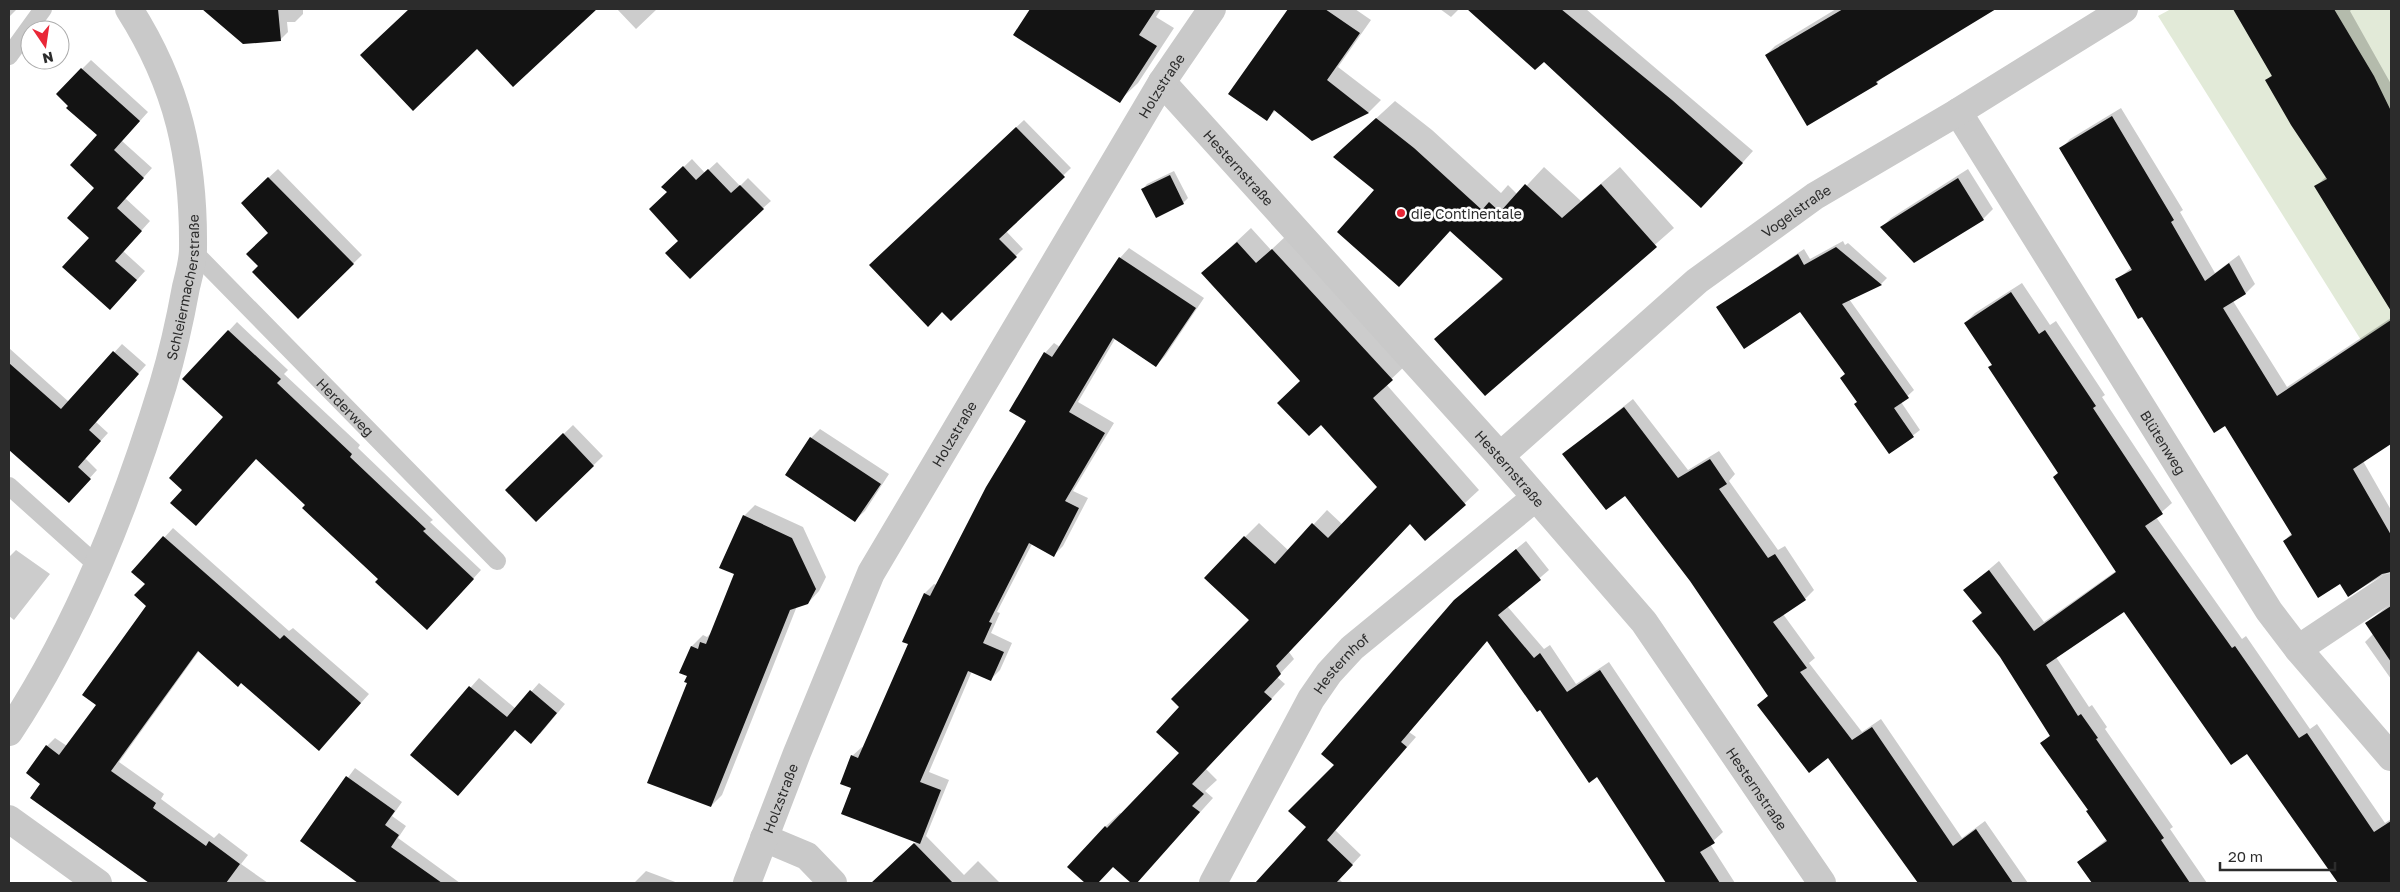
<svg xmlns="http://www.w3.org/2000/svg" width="2400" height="892" font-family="'Golos Text',sans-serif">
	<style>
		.green { fill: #e2ead8 }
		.shadow { fill: #0003 }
		.building { fill: #131313 }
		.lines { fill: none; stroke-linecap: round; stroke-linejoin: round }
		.lane { stroke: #c9c9c9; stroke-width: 18 }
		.street { stroke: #c9c9c9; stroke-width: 28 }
		.poi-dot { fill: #e92737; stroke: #fff; stroke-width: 2 }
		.labels { text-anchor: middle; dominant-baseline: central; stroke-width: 5; stroke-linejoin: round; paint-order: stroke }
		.street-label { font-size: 14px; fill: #2c2c2c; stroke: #fff }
		.poi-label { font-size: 14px; fill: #2c2c2c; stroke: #fff; text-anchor: start }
	</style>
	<rect width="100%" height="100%" fill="#fff"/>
	<path class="green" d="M2171 9H2391V388L2158 16Z"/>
	<path class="shadow" d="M9 9H17L9 17Z
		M204 9H303V14L295 22H287L288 32 280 40 243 43Z
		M410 9H558L575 27 477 47 362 55Z
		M617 9H657L636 29Z
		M1031 9H1161L1156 17 1174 28 1138 83 1119 101 1015 34Z
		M1290 9H1355L1371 20 1338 67 1381 100 1369 112 1313 140 1276 110 1267 119 1230 93Z
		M1440 9H1459L1451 17Z
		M1468 9H1586L1753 151 1713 195 1544 60 1535 68Z
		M1836 9H1894L1899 17 1912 9H1993L1885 75 1877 83 1766 55 1775 46Z
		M2245 9H2352L2350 11 2391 84V309L2316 186 2327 176 2266 81 2273 74 2238 16Z
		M91 60 148 112 122 141 152 168 125 198 150 221 123 251 145 271 119 300 91 237 98 135 82 69Z
		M1395 101 1432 130 1501 193 1508 185 1518 195 1544 167 1581 201 1620 167 1674 228 1485 394 1436 339 1503 278 1451 230 1376 190 1334 157Z
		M2121 108 2183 210 2180 212 2215 273 2239 255 2255 284 2246 293 2233 301 2287 387 2391 318V442L2363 461 2391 510V571L2349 595 2340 582 2284 541 2292 533 2225 425 2117 280 2132 267 2061 149 2070 139Z
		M1024 120 1071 168 1006 231 1023 249 951 319 878 258Z
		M692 159 705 173 717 162 740 186 748 178 771 201 763 208 680 241 668 192 663 187Z
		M278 169 362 255 298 317 260 266 270 233 251 194Z
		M1968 169 1993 209 1983 219 1915 261 1882 227 1891 218Z
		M1174 171 1188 198 1183 203 1143 189 1147 184Z
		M1251 228 1271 250 1286 236 1406 365 1386 384 1479 490 1425 540 1410 523 1289 652 1294 659 1277 677 1285 684 1206 769 1217 780 1205 791 1213 798 1148 870 1133 883 1113 866 1097 883H1087L1069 867 1106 826 1120 813 1122 814 1180 753 1181 706 1251 619 1245 537 1259 523 1289 551 1327 510 1343 525 1378 487 1301 381 1203 273Z
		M1843 241 1845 245 1848 243 1887 278 1881 284 1849 299 1914 390 1901 402 1920 430 1890 453 1858 402 1846 374 1801 311 1718 307 1804 249 1810 259Z
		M1129 248 1204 298 1165 356 1156 366 1115 339 1078 402 1114 423 1073 491 1088 498 1063 546 1054 555 1032 544 997 612 1000 613 991 633 1012 643 1000 670 991 679 972 671 929 772 949 780 926 836 964 875 978 861 1000 883H894L884 873 917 841 853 788 852 756 862 747 864 748 910 644 904 641 925 593 934 584 937 585 1027 420 1045 353 1054 343 1060 347 1120 258Z
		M2022 283 2050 325 2056 321 2105 395 2102 397 2172 503 2156 517 2242 639 2246 636 2310 729 2317 724 2385 823 2391 819V883H2340L2247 752 2124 610 2056 657 2089 707 2092 705 2107 727 2105 729 2173 827 2170 829 2207 883H2105L2102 878 2094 883 2079 862 2107 839 2089 810 2042 743 2051 734 2001 656 1973 621 1982 612 1965 590 1999 561 2044 622 2116 571 2059 472 1993 364 1965 323 1975 313Z
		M237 322 288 370 284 374 360 445 358 448 433 520 430 522 481 570 435 621 380 579 307 505 257 458 184 490 225 417 184 379Z
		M122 344 146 365 96 422 108 433 85 458 97 470 70 500 9 446V348L69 402Z
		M1633 399 1688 470 1719 451 1735 474 1729 481 1778 550 1785 546 1814 590 1805 599 1783 614 1815 658 1809 663 1862 732 1881 719 1962 838 1985 821 2028 883H1920L1829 756 1759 705 1769 695 1691 580 1626 494 1564 454Z
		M573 425 603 456 536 521 506 490Z
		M820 429 889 474 865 511 855 520 811 438Z
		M755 505 803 527 826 577 819 591 808 603 797 606 722 795 711 806 688 682 692 646 703 635 707 637 712 632 736 574 744 516Z
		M173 528 289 631 293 628 369 694 327 741 199 651 119 762 164 794 161 799 214 838 219 833 248 855 241 864 268 883H151L32 797 41 783 47 746 55 738 67 746 98 704 166 583 142 562Z
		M1526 541 1549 570 1507 606 1544 649 1550 645 1576 684 1609 662 1723 832 1710 844 1735 883H1668L1598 776 1488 640 1409 732 1416 737 1335 830 1361 855 1339 879 1343 883H1257L1308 827 1336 765 1465 591Z
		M16 550 50 574 14 620 9 616V557Z
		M2391 603V679L2365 642 2374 633 2367 623Z
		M479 678 516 709 539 683 565 704 540 734 516 729 411 755Z
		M355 768 402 802 392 816 406 826 398 838 460 883H361L302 840Z
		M646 871 678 883H634Z"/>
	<path class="building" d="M202 9H278L281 41 243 44Z
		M409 9H597L513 87 477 49 413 111 360 55Z
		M1030 9H1156L1139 35 1157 46 1120 103 1013 35Z
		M1288 9H1325L1360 33 1327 80 1369 113 1312 141 1274 110 1267 121 1228 94Z
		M1467 9H1561L1672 100 1743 163 1701 208 1544 62 1535 70Z
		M1843 9H1996L1876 82 1878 84 1807 126 1765 55Z
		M2233 9H2334L2374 76 2391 111V311L2314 186 2327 179 2291 125 2265 80 2272 76Z
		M81 68 140 121 114 150 144 178 117 208 142 231 115 261 137 280 110 310 62 267 89 238 67 218 94 188 70 165 97 135 66 108 68 106 56 94Z
		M2112 116 2174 220 2171 222 2205 281 2229 263 2246 294 2223 308 2277 396 2391 320V444L2353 469 2391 535V572L2382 574 2348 597 2340 584 2318 598 2283 541 2292 535 2225 426 2214 433 2142 317 2138 319 2115 279 2132 270 2059 148Z
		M1376 118 1414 148 1482 210 1489 202 1500 212 1525 184 1562 218 1601 184 1657 247 1485 396 1434 339 1503 279 1450 231 1399 287 1337 232 1374 190 1333 157Z
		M1016 127 1065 177 999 239 1017 257 951 321 942 312 928 327 869 265Z
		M683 166 696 180 708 169 731 193 740 185 764 209 690 279 665 253 678 241 649 209 667 192 661 187Z
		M1170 175 1184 204 1156 218 1141 189Z
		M268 177 354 264 298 319 252 272 258 266 246 254 268 233 241 203Z
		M1958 178 1984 220 1914 263 1880 227Z
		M1237 242 1256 263 1272 249 1393 380 1373 398 1466 505 1425 541 1410 524 1276 666 1281 674 1264 692 1272 699 1192 784 1204 794 1192 806 1200 812 1137 883H1131L1113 867 1098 883H1085L1067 867 1105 826 1107 828 1179 753 1156 732 1179 707 1171 699 1249 620 1204 578 1244 536 1275 564 1312 523 1328 538 1377 487 1321 425 1309 436 1277 403 1300 381 1201 273Z
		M1836 247 1882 285 1842 304 1909 398 1894 408 1914 437 1889 454 1854 404 1857 402 1840 378 1845 374 1800 312 1744 349 1716 307 1798 254 1804 265Z
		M1119 257 1196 308 1156 367 1113 338 1069 412 1105 433 1065 501 1079 508 1054 557 1029 543 989 622 992 623 983 643 1004 652 991 681 968 671 920 782 941 790 920 844 841 814 851 788 840 784 851 755 858 758 908 644 902 642 924 593 930 596 986 487 1026 421 1009 411 1044 352 1052 357Z
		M2011 292 2039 334 2045 330 2096 406 2093 408 2163 514 2145 526 2232 648 2235 646 2299 738 2307 733 2374 832 2391 821V883H2338L2247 754 2231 765 2124 612 2046 665 2078 716 2081 714 2098 738 2096 739 2164 838 2161 840 2190 883H2092L2077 862 2107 841 2086 811 2088 810 2040 743 2050 736 2000 657 1972 621 1982 613 1963 590 1989 570 2034 631 2116 572 2053 477 2058 473 1988 367 1992 365 1964 323Z
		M228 330 281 379 277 383 352 454 350 457 426 529 423 531 474 579 427 630 375 582 378 579 302 508 305 505 256 459 196 526 170 503 182 490 169 478 223 417 182 379Z
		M113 351 139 374 89 430 101 441 78 467 91 479 69 503 9 450V363L61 409Z
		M1624 407 1678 478 1710 459 1727 484 1719 489 1768 558 1775 554 1806 600 1773 622 1807 668 1800 672 1852 740 1872 727 1953 846 1976 829 2013 883H1918L1828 758 1809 773 1757 705 1768 696 1690 581 1625 496 1606 510 1562 454Z
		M563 433 594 466 536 522 505 490Z
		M810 437 881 484 855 522 785 475Z
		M743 515 792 538 816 589 808 604 790 610 711 807 647 783 687 683 684 682 687 676 679 673 691 646 698 649 700 642 706 644 734 574 719 568Z
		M163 536 280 639 284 635 361 703 319 751 241 683 238 687 198 651 111 771 156 803 153 808 206 846 209 841 240 864 226 883H149L30 798 40 784 26 773 46 745 59 755 96 705 82 695 146 606 134 595 145 584 131 572Z
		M1516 549 1541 580 1498 615 1534 658 1540 653 1567 692 1600 670 1715 843 1700 852 1720 883H1666L1597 777 1589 783 1540 710 1537 712 1487 641 1401 742 1407 747 1327 840 1353 865 1336 883H1255L1306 827 1288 811 1334 765 1321 754 1454 600Z
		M2391 606V662L2365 623Z
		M469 686 507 717 530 690 557 713 531 744 515 730 458 796 410 755Z
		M346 776 395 811 385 825 399 835 391 847 442 883H358L300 841Z
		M914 843 953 883H871Z"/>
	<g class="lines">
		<g class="lane">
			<path d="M9 56 43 9"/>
			<path id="s1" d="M193 251 497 561"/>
			<path d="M9 486 98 566"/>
		</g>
		<g class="street">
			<path id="s2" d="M1162 82 1500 456 1644 622 1822 883"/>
			<path id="s3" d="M1958 112 2269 611 2298 649 2391 757"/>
			<path id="s4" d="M1500 456 1697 281 1815 196 1958 112 2124 9"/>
			<path d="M2298 649 2391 587"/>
			<path id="s5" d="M9 732C79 626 126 506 163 385 173 352 180 320 186 287 189 275 193 261 193 249 194 158 178 86 129 9"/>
			<path d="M9 819 98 883"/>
			<path d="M764 838 807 856 833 883"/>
			<path id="s6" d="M747 883 797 753 871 573 1162 82 1212 9"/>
			<path id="s7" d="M1213 883 1311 699 1329 673 1352 648 1535 498"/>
		</g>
	</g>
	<circle class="poi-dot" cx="1401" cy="213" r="5"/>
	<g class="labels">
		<g class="street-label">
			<text stroke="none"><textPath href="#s6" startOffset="901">Holzstraße</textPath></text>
			<text stroke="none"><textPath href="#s2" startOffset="115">Hesternstraße</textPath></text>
			<text stroke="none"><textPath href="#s4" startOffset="385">Vogelstraße</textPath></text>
			<text stroke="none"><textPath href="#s5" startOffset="481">Schleiermacherstraße</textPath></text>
			<text stroke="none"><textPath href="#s1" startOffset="218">Herderweg</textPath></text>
			<text stroke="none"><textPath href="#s6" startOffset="496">Holzstraße</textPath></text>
			<text stroke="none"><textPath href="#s3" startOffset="389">Blütenweg</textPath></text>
			<text stroke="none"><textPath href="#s2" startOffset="520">Hesternstraße</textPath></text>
			<text stroke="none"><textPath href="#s7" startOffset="255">Hesternhof</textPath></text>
			<text stroke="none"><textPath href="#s2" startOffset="925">Hesternstraße</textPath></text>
			<text stroke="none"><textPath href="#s6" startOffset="91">Holzstraße</textPath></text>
		</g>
		<g class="poi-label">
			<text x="1411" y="213">die Continentale</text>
		</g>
	</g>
	<rect width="2400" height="892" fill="none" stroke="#2c2c2c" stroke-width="20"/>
	<g transform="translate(45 45) rotate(167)"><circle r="24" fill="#ffffff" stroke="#ababab"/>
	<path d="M0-4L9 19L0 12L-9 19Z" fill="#e92737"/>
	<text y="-8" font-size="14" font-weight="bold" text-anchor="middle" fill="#2c2c2c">N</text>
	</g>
	<path d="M2220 862v8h115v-8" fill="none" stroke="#2c2c2c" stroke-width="2.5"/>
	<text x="2228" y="862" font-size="15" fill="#2c2c2c" stroke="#ffffff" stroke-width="4" paint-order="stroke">20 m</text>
</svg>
